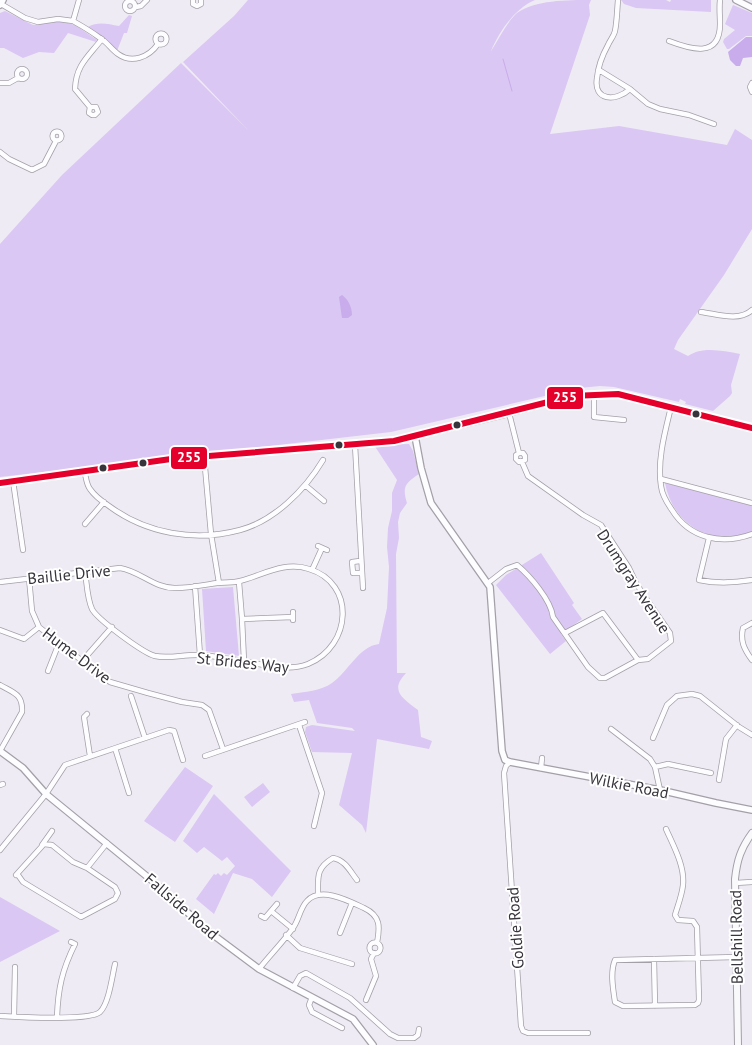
<svg xmlns="http://www.w3.org/2000/svg" width="752" height="1045" font-family="'PT Sans',sans-serif">
	<style>
		.green { fill: #dac7f3 }
		.water { fill: #c8aceb }
		.lines { fill: none; stroke-linecap: round; stroke-linejoin: round }
		.stream { stroke: #c8aceb; stroke-width: 1 }
		.minor-casing { stroke: #a3a0a7; stroke-width: 6 }
		.tertiary-casing { stroke: #a3a0a7; stroke-width: 8 }
		.secondary-casing { stroke: #a3a0a7; stroke-width: 8 }
		.minor { stroke: #fdfcfe; stroke-width: 4.5 }
		.tertiary { stroke: #fdfcfe; stroke-width: 5.5 }
		.secondary { stroke: #f9f9fb; stroke-width: 6 }
		.bus-1-casing { stroke: #fff; stroke-width: 10 }
		.bus-1 { stroke: #e4002b; stroke-width: 6 }
		.bus-dot { fill: #37343b; stroke: #fff; stroke-width: 2 }
		.labels { text-anchor: middle; dominant-baseline: central; stroke-width: 4; stroke-linejoin: round; paint-order: stroke }
		.street-label { font-size: 16px; fill: #37343b; stroke: #fff }
		.line-badge { stroke: #fff; stroke-width: 2 }
		.badge-label { font-size: 14px; text-anchor: middle; font-weight: bold; fill: #fff }
	</style>
	<rect width="100%" height="100%" fill="#efebf5"/>
	<path class="green" d="M248 0H535C515 8 499 32 491 51 499 39 506 23 517 13 535 0 567 0 591 0L589 5 590 15 550 134 619 126 727 145 735 129 752 140V229L724 275 678 340 674 349 688 356C703 346 723 351 740 354L731 385 732 393 730 396 713 411 685 404 686 402 680 399 679 402 614 387 600 386 579 388 391 432 0 477V244L62 175 181 63 249 131 183 62 234 16Z
		M621 0H666L670 2 671 0H711V12L636 8 624 4Z
		M733 5 752 13V36H746L729 49H727L723 42 724 39 735 30 725 24Z
		M5 11 33 25 60 21 75 25 97 40 96 42 68 33 54 53 39 52 23 58 4 48H0V13Z
		M129 15 132 16 127 33H124L117 51 88 27C98 21 108 24 119 26Z
		M409 444 413 451 419 474C405 483 402 487 407 503L400 513 398 522 399 538 396 554 397 673H406C389 691 403 698 418 710L421 737 432 741 429 749 377 739 366 833 362 825 339 805 352 753 312 752 305 732 306 727 312 725 355 731 352 728 317 723 309 700 294 702 291 694C304 692 321 691 332 683 348 672 359 646 379 644L387 608 389 567 387 547 388 528 392 511V493L397 480 374 445Z
		M665 483 752 505V532C712 548 673 525 665 483Z
		M541 553 574 603 572 605 582 619 561 634 566 641 550 654 496 585 506 575Z
		M233 587 239 656 206 651 202 589Z
		M185 767 213 786 175 842 144 821Z
		M263 783 270 792 252 807 244 797Z
		M214 794 291 871 272 897 252 879 233 873 214 914 196 899 214 874 216 875 218 873 221 876 224 873 227 875 235 866 227 857 222 861 204 847 197 853 183 841Z
		M0 897 60 931 0 962Z"/>
	<path class="water" d="M746 37H752V57L743 58 740 66H736L730 60 728 52Z
		M342 295C348 299 352 307 352 315L348 318H342L339 297Z"/>
	<g class="lines">
		<path class="stream" d="M503 59 512 91"/>
		<g class="minor-casing">
			<path id="minor" d="M79 0 73 21C82 26 92 32 100 38 107 42 111 49 118 54 132 64 149 57 158 44
				M193 0V4L197 6 201 4V0
				M618 0C617 11 617 21 615 31 614 36 610 40 608 45 603 54 598 67 597 78 593 101 616 102 630 89L648 104 660 109 689 115 714 124
				M125 6a5 5 0 1 1 10 0a5 5 0 1 1-10 0Z
				M1 4 25 18 38 22 58 19 73 21
				M136 7 141 6 147 0
				M155.5 39a5.5 5.5 0 1 1 11 0a5.5 5.5 0 1 1-11 0Z
				M669 41C690 49 720 59 720 24 720 16 719 8 720 0
				M17 74a5 5 0 1 1 10 0a5 5 0 1 1-10 0Z
				M599 70 630 89
				M0 83H9L18 78
				M752 83 750 87 752 92
				M90 107 89 113 92 115H95L98 112 96 107H90L75 89C76 65 88 57 102 39
				M52.5 136a4.5 4.5 0 1 1 9 0a4.5 4.5 0 1 1-9 0Z
				M0 152 9 159 32 170 44 164 56 141
				M701 312C717 314 739 322 752 310
				M594 395V417L624 420
				M671 407C665 432 657 460 661 486 662 495 667 503 672 510 690 539 722 545 752 534
				M509 413 519 453 516 455V459L519 462 525 460V456L523 453H519
				M355 445 363 588
				M204 456 211 534 219 583
				M84 470C86 476 86 484 90 489 94 495 103 502 109 506 147 534 195 542 240 530 274 521 305 490 323 460
				M661 479 752 503
				M13 481 23 550
				M305 485 324 501
				M85 524 104 502
				M709 538 699 580C717 584 734 583 752 580
				M318 546 327 550
				M360 561 352 562 353 573H362
				M312 570 322 548
				M29 578 32 611 39 627 104 678 110 682 148 693 182 702 202 705 209 710 223 749
				M0 582 120 568C140 571 155 589 176 588 190 588 204 585 217 583 225 582 233 583 240 581 263 575 284 561 309 569 356 583 352 646 308 664 285 673 255 662 230 659 220 658 210 655 200 655 185 654 170 659 155 656 143 653 97 619 92 609 87 598 87 584 85 572
				M239 582 242 619 244 661
				M488 583 506 569 517 565C530 576 551 600 553 617L588 667 600 678H605L638 660 648 659 671 641 670 633 643 594 636 583 629 568 601 525 583 515 528 476 522 462
				M195 586 200 655
				M293 612V620
				M242 619 293 617
				M752 623 743 628C740 641 744 649 752 660
				M0 630 24 639 39 627
				M565 633 603 613 638 660
				M83 660 112 627
				M48 671 59 643
				M0 685C14 693 23 694 22 712L0 751
				M131 696 145 738
				M87 714 84 717 90 756
				M299 725 322 793 314 826
				M611 729 650 759 655 767
				M653 738 667 705 677 696 692 694 700 696 739 727 752 735
				M115 748 129 793
				M205 756 305 722
				M510 762 506 766 504 773 521 1026 523 1031 528 1033H588
				M541 768 542 758
				M719 780 726 739 737 725
				M0 785 3 784
				M660 790 655 767 668 764 711 773
				M666 829C673 845 685 866 683 885 682 895 678 905 675 915L678 920 693 921 697 927 699 1000 698 1003 695 1005 623 1006 615 1002C613 989 610 972 615 960 655 959 696 958 737 957
				M42 845 52 831
				M0 850 46 794 65 765 169 730 174 731 183 760
				M16 875 44 844 52 845 73 862 87 868 107 843
				M18 875 23 882 81 917 115 899 118 893 115 887 87 868
				M735 883 752 882
				M318 894C318 877 316 868 333 858 345 860 350 871 357 880
				M271 911 277 904
				M261 916 265 918 271 911 293 929
				M340 933 352 903
				M286 935 300 948 352 964
				M369.5 948a5.5 5.5 0 1 1 11 0a5.5 5.5 0 1 1-11 0Z
				M654 959 655 1006
				M259 969C270 955 283 942 293 928 299 920 300 908 307 901 321 886 349 901 364 908 381 916 380 927 377 943
				M293 988 300 976 306 973 350 998 390 1034 398 1038H414L418 1035 419 1029
				M312 997 309 1005 312 1012 342 1028
				M366 1000 376 976 371 959 374 953
				M0 1016C17 1017 90 1021 100 1012 109 1003 112 977 115 964
				M14 1016 15 967
				M57 1017C58 989 62 970 75 944L71 942"/>
		</g>
		<g class="tertiary-casing">
			<path id="tertiary" d="M736 0 752 8
				M0 5 3 0
				M415 436 421 468 431 503 490 587 502 751 505 760 510 762 660 790 716 803 752 810
				M0 751 23 768 46 794 155 883 208 931 259 969 353 1019 373 1045"/>
		</g>
		<g class="secondary-casing">
			<path id="secondary" d="M0 483 171 459 394 441 509 413 572 396 618 394 752 428
				M738 1045 735 879C737 860 741 848 752 833"/>
		</g>
		<use href="#minor" class="minor"/>
		<use href="#tertiary" class="tertiary"/>
		<use href="#secondary" class="secondary"/>
		<g class="bus-1-casing">
			<path id="bus-1" d="M0 483 171 459 394 441 572 396 618 394 752 428"/>
		</g>
		<use href="#bus-1" class="bus-1"/>
	</g>
	<g class="bus-dot">
		<circle cx="696" cy="414" r="4.5"/>
		<circle cx="457" cy="425" r="4.5"/>
		<circle cx="339" cy="445" r="4.5"/>
		<circle cx="143" cy="463" r="4.5"/>
		<circle cx="103" cy="468" r="4.5"/>
	</g>
	<g class="labels">
		<g class="street-label">
			<text transform="translate(69 574) rotate(-6)">Baillie Drive</text>
			<text transform="translate(634 581) rotate(57)">Drumgray Avenue</text>
			<text transform="translate(77 655) rotate(37)">Hume Drive</text>
			<text transform="translate(243 662) rotate(6)">St Brides Way</text>
			<text transform="translate(629 785) rotate(11)">Wilkie Road</text>
			<text transform="translate(182 906) rotate(41)">Fallside Road</text>
			<text transform="translate(515 928) rotate(-94)">Goldie Road</text>
			<text transform="translate(736 937) rotate(-91)">Bellshill Road</text>
		</g>
	</g>
	<g class="line-badge">
		<rect x="546" y="386" width="38" height="24" rx="5" fill="#e4002b"/>
		<rect x="170" y="446" width="38" height="24" rx="5" fill="#e4002b"/>
	</g>
	<g class="badge-label">
		<text x="565" y="402">255</text>
		<text x="189" y="462">255</text>
	</g>
</svg>
